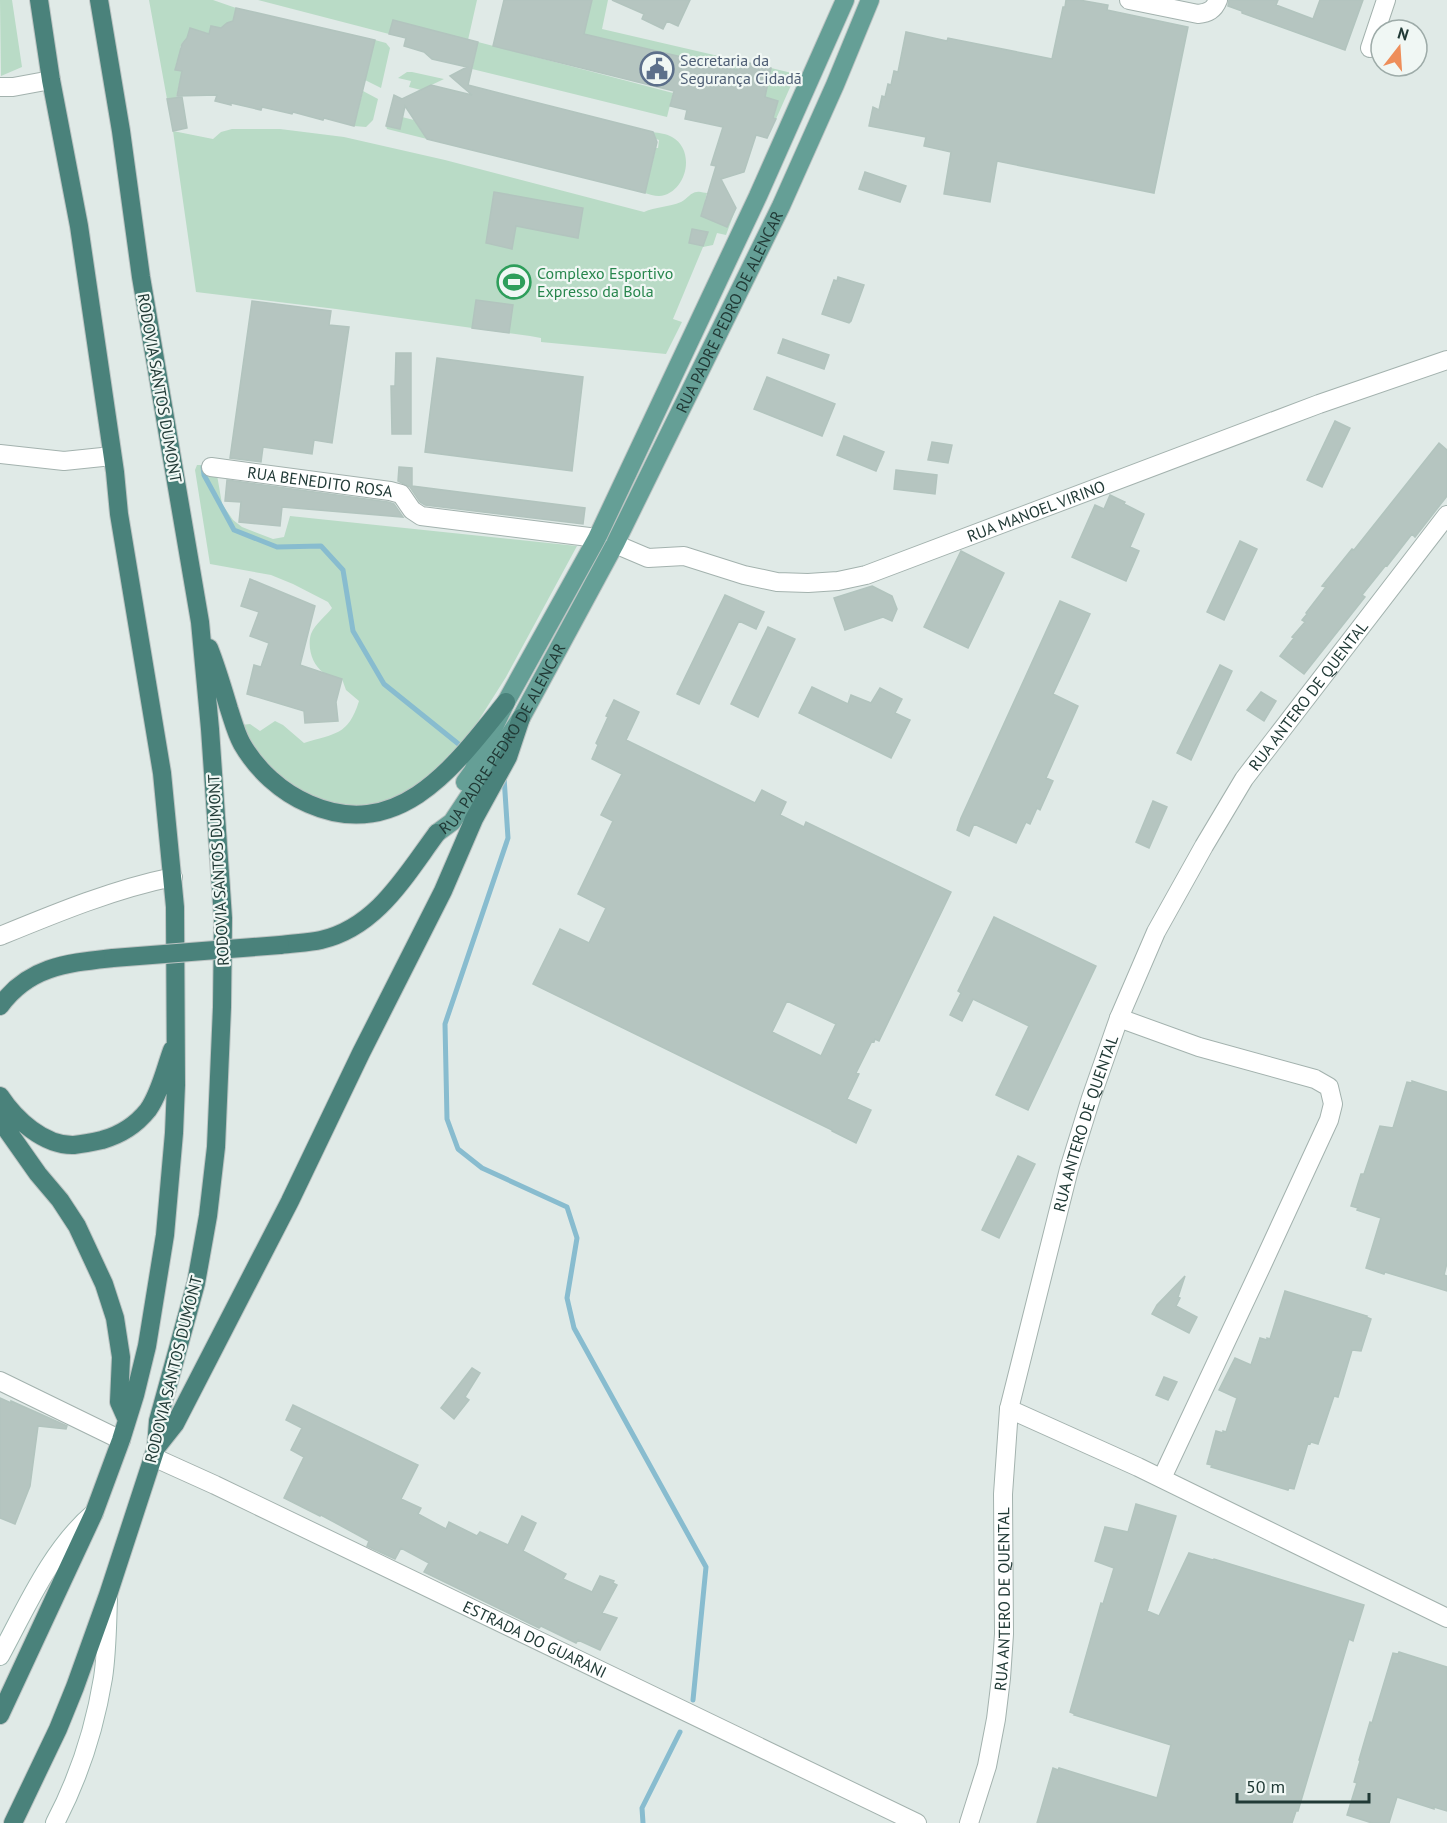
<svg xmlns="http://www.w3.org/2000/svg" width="1447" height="1823" font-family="'PT Sans',sans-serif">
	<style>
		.green { fill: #b9dbc6 }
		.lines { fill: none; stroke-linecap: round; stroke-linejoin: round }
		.stream { stroke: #88bccf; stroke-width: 5 }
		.building { fill: #b5c5c0; stroke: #b2c4be; stroke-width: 1.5; fill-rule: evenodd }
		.minor-casing { stroke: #a3b2ae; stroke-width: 20 }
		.tertiary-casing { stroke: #a3b2ae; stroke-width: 20 }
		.secondary-casing { stroke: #9fb6b0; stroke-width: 20 }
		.primary-casing { stroke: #bcc4c3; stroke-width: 20 }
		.trunk-casing { stroke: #bcc4c3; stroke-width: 20 }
		.minor { stroke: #fff; stroke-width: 18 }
		.tertiary { stroke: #fff; stroke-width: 18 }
		.secondary { stroke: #fff; stroke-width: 18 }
		.primary { stroke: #659f96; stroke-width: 18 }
		.trunk { stroke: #4a827b; stroke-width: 18 }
		.trunk-bridge-casing { stroke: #bcc4c3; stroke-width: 20; stroke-linecap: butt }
		.trunk-bridge { stroke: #4a827b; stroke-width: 18 }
		.labels { text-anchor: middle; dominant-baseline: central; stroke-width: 4.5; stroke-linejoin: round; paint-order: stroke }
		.service-label { font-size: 16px; fill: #4e5e75; stroke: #f0f7f4; text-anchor: start }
		.leisure-label { font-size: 16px; fill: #27864d; stroke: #f0f7f4; text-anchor: start }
		.street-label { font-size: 16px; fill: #213a36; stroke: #f0f7f4 }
	</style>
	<rect width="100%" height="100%" fill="#e0eae7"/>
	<path class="green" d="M0 0H12L22 67 1 76Z
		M149 0H213L236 8 233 22 227 23 224 27 211 33 204 43 207 33 190 28 187 39 182 43 180 48 181 53 190 64 177 61 175 69 182 71 176 98 167 99Z
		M258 0H477L468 40 389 34Z
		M592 0H608L602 29 740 61 737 70 584 34Z
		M375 40 386 43 390 48 381 88 365 80Z
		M478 42 673 93 667 117 472 69Z
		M771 68 796 74 776 119 762 115 763 109 775 112 778 101 757 95 765 79 769 80Z
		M407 72H412L444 79 421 90 409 87 411 81 398 78Z
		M363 91 378 99 373 120 366 127 354 126Z
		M402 117 414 120 427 139 387 129 386 126 399 129Z
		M232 129H280L344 137 445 160 644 212C655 207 669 207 681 202 687 199 691 192 697 192 700 191 704 193 707 193L705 201 727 226 736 208 726 235 717 233 713 245 703 247 673 319 682 322 666 354 541 342V338L530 336 336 309 196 292 173 131 213 139 221 132Z
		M653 132C659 133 667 134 672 137 697 151 686 194 659 196 654 196 649 194 645 193L656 148H658L659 140 656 139Z
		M197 465H207L217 475 222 504 233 520 242 527 273 539 284 537 290 516 577 546 506 677 470 734 456 753 405 797 357 809 313 798 275 772 263 759 252 745 241 725 250 724 260 731 275 721 283 725 304 743C335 733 348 736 359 701L346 690 342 679C336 677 329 676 324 673 312 665 307 647 311 634 315 624 326 616 332 608L328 602 293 584 271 575 210 564 195 470Z"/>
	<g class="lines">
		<path class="stream" d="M203 467 204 475 234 530 277 547 321 546 343 570 353 631 384 684 461 746
			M504 777 508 838 445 1024 447 1119 458 1149 482 1168 567 1207 577 1238 567 1298 574 1328 706 1567 693 1700
			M643 1823 642 1808 680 1732"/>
	</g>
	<path class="building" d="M504 0H592L584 34 737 70 740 61 771 68 765 97 778 101 773 118 776 119 767 138 756 135 744 172 721 179 736 208 727 227 701 216 716 166 711 165 723 127 685 119 687 110 670 106 674 91 493 46Z
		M612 0H690L678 26 667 21 663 29 642 19 644 14Z
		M1066 0H1079L1108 5 1107 10 1188 27 1154 193 997 161 990 202 944 194 951 152 924 146 926 137 869 126 873 107 879 110 882 96 885 97 888 84 891 85 894 71 898 72 906 32 947 41 948 38 1052 59 1063 7H1065Z
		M1229 0H1278L1276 5 1313 19 1320 0H1363L1345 50 1242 13V11L1228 6Z
		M236 8 375 40 354 126 324 118 323 120 293 112 292 114 262 107 261 110 231 103V105L215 101 217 95 177 96 182 71 175 70 182 44 187 38 190 28 209 34 211 26 221 28 227 23 233 21Z
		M393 20 478 42 468 85 653 132 657 142 645 193 427 139 405 106 400 129 386 126 394 95 402 99 431 85 472 95 450 76 467 67 432 59 424 52 404 46 406 38 389 34Z
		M182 97 187 128 173 131 167 99Z
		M865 172 906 186 900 202 859 189Z
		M494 192 583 208 578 238 516 226 512 249 486 243Z
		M692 229 708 232 703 246 689 243Z
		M838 277 864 285 851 321 849 323 822 314 834 280 837 281Z
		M476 300 513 305 509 333 472 328Z
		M252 301 331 311 329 325 349 327 332 443 314 440 312 454 263 447 261 462 230 458Z
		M783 339 829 355 824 369 778 353Z
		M396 353H411V434H392L391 386H395Z
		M437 358 583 377 572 471 425 452Z
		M767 377 835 404 822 436 754 409Z
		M1335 421 1350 428 1322 487 1307 480Z
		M844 436 884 452 876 471 837 455Z
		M932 442 952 445 948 463 928 460Z
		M1439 443 1447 450V496L1415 537 1412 534 1387 566 1386 565 1362 595 1365 597 1304 674 1280 656 1294 638 1292 637 1305 622 1302 620 1307 614 1306 613 1326 587 1322 586 1352 549 1354 550Z
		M399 467 412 468V486L585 508 583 524 425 505 420 502 410 487 398 481Z
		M896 470 937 475 935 494 894 489Z
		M227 480 388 502 394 504 403 517 282 507 280 526 239 522 241 502 225 501Z
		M1110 495 1125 502 1124 504 1144 514 1130 547 1139 551 1126 581 1072 557 1095 505 1104 509Z
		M1240 541 1257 549 1224 620 1207 612Z
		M961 551 1004 573 968 648 924 627Z
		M250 579 315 606 300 665 342 679 336 702 338 721 305 723 304 711 247 694 254 665 261 667 269 643 250 636 259 612 241 606Z
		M872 586 892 596 897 609 892 621 883 617 845 630 834 598Z
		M725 595 764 612 756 629 739 621 699 704 677 694Z
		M1060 601 1090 614 1053 694 1078 706 1046 778 1053 781 1040 810 1037 808 1030 824 1026 822 1016 843 974 824 969 836 957 830 961 818Z
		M768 627 795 639 758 717 731 704Z
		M1220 665 1232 671 1191 760 1177 753Z
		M812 687 848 704 851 695 871 703 880 688 902 699 895 713 910 720 891 758 799 713Z
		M1261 692 1276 701 1264 721 1247 710Z
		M614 700 639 712 626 740 755 803 762 790 786 802 780 815 804 827 806 822 951 892 879 1041 875 1039 874 1042 872 1041 856 1073 859 1074 847 1099 871 1110 856 1143 832 1131V1130L533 984 560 929 589 943 606 908 578 894 613 821 601 815 622 774 592 759 598 745 596 743 608 717 606 716ZM787 1001 836 1024 821 1056 772 1032Z
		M1153 801 1167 807 1149 848 1136 842Z
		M994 917 1096 966 1028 1110 996 1095 1029 1026 973 999 962 1021 950 1015 961 993 958 991Z
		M1412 1081 1447 1092V1263L1444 1275 1447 1276V1291L1385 1272 1384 1274 1366 1268 1381 1218 1357 1210 1358 1208 1351 1206 1361 1174H1364L1380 1126 1393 1128 1407 1082 1412 1083Z
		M1018 1156 1035 1164 999 1238 982 1230Z
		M1185 1276 1178 1297 1180 1298 1176 1306 1197 1317 1189 1333 1152 1314 1157 1305Z
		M1285 1291 1367 1316 1366 1317 1371 1319 1361 1351 1352 1350 1338 1397 1334 1396 1318 1444 1311 1442 1310 1444 1308 1443 1294 1489 1289 1488 1288 1490 1211 1467 1212 1465 1207 1464 1216 1431 1223 1433V1431L1226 1432 1237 1398 1219 1390 1235 1358 1251 1365 1260 1338 1267 1340V1338L1270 1339Z
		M472 1368 480 1373 465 1397 469 1400 454 1419 441 1408Z
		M1164 1377 1177 1382 1168 1400 1156 1395Z
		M0 1398 11 1403V1401L67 1426 66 1429 38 1426 30 1486 15 1524 0 1518Z
		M293 1405 418 1465 401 1499 421 1508 418 1514 446 1529 449 1522 477 1536 480 1532 508 1545 522 1516 536 1523 523 1551 566 1574 563 1579 592 1592 600 1576 614 1581 613 1583 617 1585 602 1613 617 1618 600 1650 578 1640 576 1643 541 1626 539 1628 424 1572 429 1563 401 1548 395 1559 367 1546 369 1541 321 1515 320 1516 284 1498 304 1457 291 1450 302 1428 286 1420Z
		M1136 1504 1176 1516 1147 1611 1159 1616 1189 1553 1213 1560 1214 1559 1364 1605 1353 1641 1349 1639 1298 1811H1296L1292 1823H1037L1053 1768 1058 1770 1059 1768 1157 1798 1171 1745 1074 1715 1075 1714 1070 1712 1101 1603 1103 1604 1114 1568 1095 1561 1105 1527 1128 1532Z
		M1399 1652 1447 1667V1811L1434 1807V1809L1397 1797 1389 1823H1372L1347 1815 1357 1783 1354 1782 1360 1761 1359 1760 1370 1722 1372 1723 1393 1653 1398 1654Z"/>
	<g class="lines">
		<g class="minor-casing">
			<g id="minor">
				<path d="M1129 0 1198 14C1208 13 1214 10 1218 0"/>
				<path d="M1370 48 1386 0"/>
				<path d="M0 87H13L51 80"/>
				<path d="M0 454 64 461 112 456"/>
				<path id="s1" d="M211 467 390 491 401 494 412 510 421 516 597 538"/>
				<path id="s2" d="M615 544 648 558 684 556 744 575 777 582 808 583 838 581 866 575 1319 404 1447 360"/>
				<path d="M0 936C56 913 114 889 173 877"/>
				<path d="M1119 1018 1199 1047 1315 1079 1329 1087 1333 1104 1329 1120 1262 1265 1162 1478"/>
				<path d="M0 1381 121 1440"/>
				<path d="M1009 1409 1138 1467 1447 1618"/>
				<path id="s3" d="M153 1457 215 1485 917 1823"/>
			</g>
		</g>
		<g class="tertiary-casing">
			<g id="tertiary">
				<path id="s4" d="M969 1823 987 1766 996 1719 1001 1678 1004 1634 1003 1494 1009 1409 1069 1169 1091 1098 1119 1018 1156 932 1204 846 1244 779 1447 515"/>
			</g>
		</g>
		<g class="secondary-casing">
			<path id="secondary" d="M0 1656C26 1608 52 1548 94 1513
				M55 1823C78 1779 95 1727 103 1678 107 1652 107 1625 108 1599"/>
		</g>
		<g class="primary-casing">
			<g id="primary">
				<path d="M465 782 473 771 506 702 597 538 758 196 845 0"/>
				<path id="s5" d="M437 833 452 822 521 718 615 544 781 206 835 85 870 0"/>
			</g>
		</g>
		<g class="trunk-casing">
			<path id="trunk" d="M209 648C217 668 223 689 229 709 233 721 236 733 242 744 257 770 281 792 309 804 400 844 457 763 506 702
				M280 945C293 943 308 943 321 940 377 927 405 876 437 833
				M0 1006C29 966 68 963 113 958
				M0 1096C15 1119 44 1146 74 1145 83 1144 93 1142 102 1140 120 1135 136 1125 148 1110 160 1093 165 1069 172 1050
				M0 1120 38 1174 60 1200 77 1226 104 1284 115 1318 121 1357 119 1402 127 1420
				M156 1448 175 1424 290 1201 361 1053 443 891 474 819 508 757 521 718
				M0 1715 94 1513 121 1440 135 1395 147 1346 165 1235 174 1133 176 1085 175 907 162 773 119 514 115 472 79 226 51 80 39 0
				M13 1823 58 1729 75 1687 108 1595 156 1448 158 1421 196 1283 208 1216 216 1147 222 1007 223 918 210 729 200 622 141 277 121 131 99 0"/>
		</g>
		<use href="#minor" class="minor"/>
		<use href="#tertiary" class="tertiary"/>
		<use href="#secondary" class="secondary"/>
		<use href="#primary" class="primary"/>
		<use href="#trunk" class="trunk"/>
		<g class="trunk-bridge-casing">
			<path id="trunk-bridge" d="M113 958 280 945"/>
		</g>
		<use href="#trunk-bridge" class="trunk-bridge"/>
	</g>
	<defs>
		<g id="civic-ring" transform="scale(1.725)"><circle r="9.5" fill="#f0f7f4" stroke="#5c6f8a" stroke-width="1.5"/><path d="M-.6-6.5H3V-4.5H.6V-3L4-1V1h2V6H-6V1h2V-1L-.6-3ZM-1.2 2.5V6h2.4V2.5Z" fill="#5c6f8a"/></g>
		<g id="stadium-ring" transform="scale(1.725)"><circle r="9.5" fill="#f0f7f4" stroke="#2e9e5b" stroke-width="1.5"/><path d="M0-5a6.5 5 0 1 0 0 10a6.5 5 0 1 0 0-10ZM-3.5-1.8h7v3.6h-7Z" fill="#2e9e5b"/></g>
	</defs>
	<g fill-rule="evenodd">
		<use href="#civic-ring" x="657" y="69"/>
		<use href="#stadium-ring" x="514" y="282"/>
	</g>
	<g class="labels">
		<g class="service-label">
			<text x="680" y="60">Secretaria da<tspan x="680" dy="18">Segurança Cidadã</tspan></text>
		</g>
		<g class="leisure-label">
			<text x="537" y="273">Complexo Esportivo<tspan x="537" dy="18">Expresso da Bola</tspan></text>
		</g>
		<g class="street-label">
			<text stroke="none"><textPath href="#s5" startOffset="600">RUA PADRE PEDRO DE ALENCAR</textPath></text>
			<text transform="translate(160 388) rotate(80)">RODOVIA SANTOS DUMONT</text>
			<text stroke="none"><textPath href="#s1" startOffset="110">RUA BENEDITO ROSA</textPath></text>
			<text stroke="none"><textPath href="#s2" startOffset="440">RUA MANOEL VIRINO</textPath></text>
			<text stroke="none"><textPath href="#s4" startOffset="1200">RUA ANTERO DE QUENTAL</textPath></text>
			<text stroke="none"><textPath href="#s5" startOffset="116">RUA PADRE PEDRO DE ALENCAR</textPath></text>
			<text transform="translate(218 870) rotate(-93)">RODOVIA SANTOS DUMONT</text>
			<text stroke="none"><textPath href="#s4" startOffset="714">RUA ANTERO DE QUENTAL</textPath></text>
			<text transform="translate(173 1369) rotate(-76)">RODOVIA SANTOS DUMONT</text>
			<text stroke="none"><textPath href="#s4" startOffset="228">RUA ANTERO DE QUENTAL</textPath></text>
			<text stroke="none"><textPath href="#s3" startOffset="423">ESTRADA DO GUARANI</textPath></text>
		</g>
	</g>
	<g transform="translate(1399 48) rotate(17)"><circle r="28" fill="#f0f7f4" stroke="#9daba8" stroke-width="1.5"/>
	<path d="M0-4.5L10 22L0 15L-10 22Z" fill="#ee8e5a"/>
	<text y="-9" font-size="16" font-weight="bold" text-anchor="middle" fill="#213a36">N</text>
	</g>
	<path d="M1237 1793v9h132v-9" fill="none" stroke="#213a36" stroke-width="3"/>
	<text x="1246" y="1793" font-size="18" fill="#213a36" stroke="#f0f7f4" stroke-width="4.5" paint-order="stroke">50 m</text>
</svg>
